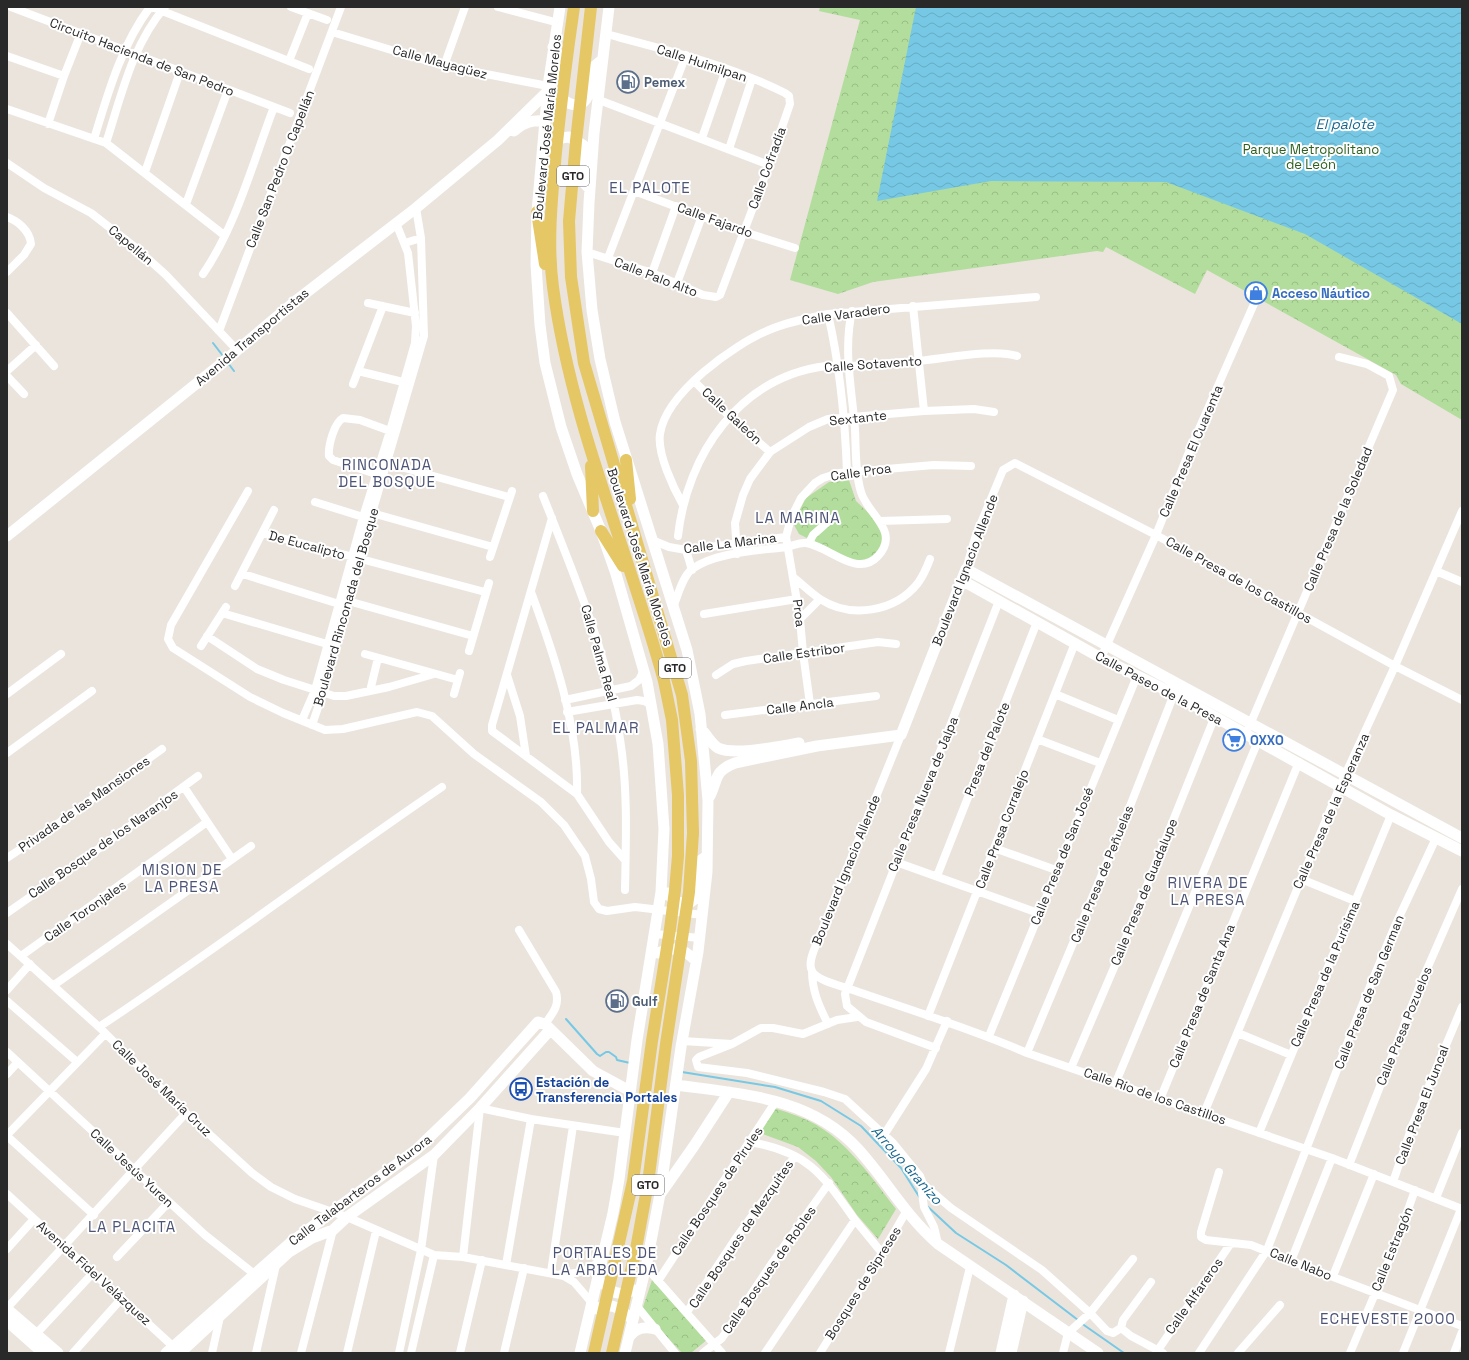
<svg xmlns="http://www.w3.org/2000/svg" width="1469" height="1360" font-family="'Space Grotesk',sans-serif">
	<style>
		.park { fill: url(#park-crowns) }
		.water { fill: url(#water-waves) }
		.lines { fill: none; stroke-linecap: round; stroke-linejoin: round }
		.stream { stroke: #76c8e5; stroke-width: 2 }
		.street { stroke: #fff; stroke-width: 8 }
		.secondary { stroke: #fff; stroke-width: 11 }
		.primary { stroke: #e5c765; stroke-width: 12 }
		.labels { text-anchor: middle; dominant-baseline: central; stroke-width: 4; stroke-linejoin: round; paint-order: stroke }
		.shield { fill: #fff; stroke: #696969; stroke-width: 1 }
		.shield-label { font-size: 12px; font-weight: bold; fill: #292929 }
		.street-label { font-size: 13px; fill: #292929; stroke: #fff }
		.service-label { font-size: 13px; font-weight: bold; fill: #4e5e75; stroke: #fff; text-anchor: start }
		.park-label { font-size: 13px; fill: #2d601f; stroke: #fff }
		.shop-label { font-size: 13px; font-weight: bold; fill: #366cbe; stroke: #fff; text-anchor: start }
		.transit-label { font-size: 13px; font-weight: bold; fill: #164399; stroke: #fff; text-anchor: start }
		.water-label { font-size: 14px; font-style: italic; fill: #17668e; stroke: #fff }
		.quarter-label { font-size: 15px; letter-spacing: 1px; fill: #4d5476; stroke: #fff }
	</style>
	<defs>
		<pattern id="park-crowns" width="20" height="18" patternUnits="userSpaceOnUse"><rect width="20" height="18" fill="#b2dd9c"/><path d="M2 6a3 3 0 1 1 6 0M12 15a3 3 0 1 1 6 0" fill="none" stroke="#99be86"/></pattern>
		<pattern id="water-waves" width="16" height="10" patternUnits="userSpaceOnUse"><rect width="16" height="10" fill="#76c8e5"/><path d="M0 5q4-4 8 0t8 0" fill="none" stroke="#66acc4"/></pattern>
	</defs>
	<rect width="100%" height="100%" fill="#eae4dc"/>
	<path class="park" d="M820 7H1462V420L1401 384 1396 375 1207 270 1195 294 1106 247 1103 252 1097 251 873 282 838 294 790 280 860 20 819 11Z
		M847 479 849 480 856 501 879 523 882 532V544L878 552 867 561 854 562 799 534 793 523 806 498 829 482Z
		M774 1108C786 1112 799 1116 809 1121 846 1139 871 1177 896 1209L878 1239 857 1215 831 1177 816 1161 798 1147 760 1133Z
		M653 1277 708 1339 691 1353H682L642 1310Z"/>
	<path class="water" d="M916 7H1462V324L1305 234 1166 182 991 181 877 201Z"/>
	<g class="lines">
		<path class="stream" d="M213 343 223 356
			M228 363 234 371
			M566 1019 597 1054 600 1056 606 1052H609L616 1057 617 1060 630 1063
			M682 1072 775 1087 821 1101 861 1126 901 1168 920 1198
			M927 1206 956 1233 1006 1265 1078 1320
			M1081 1323 1124 1353"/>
		<path class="street" d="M11 7 290 113
			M152 7 309 69
			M291 7 327 20
			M498 7 559 23
			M332 32 444 66 548 86
			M7 56 64 76
			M289 61 308 13
			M444 66 465 7
			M599 100 769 165
			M7 109 106 143 224 235
			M48 124 64 76 81 33
			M702 138 726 69
			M94 139C108 93 121 46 150 7
			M106 143C121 97 132 45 165 7
			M729 149 752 79
			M7 163 44 188 91 213 136 248 166 275 237 350
			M145 172 180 72
			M634 191 744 232 795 248
			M186 204 228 90
			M7 217C18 221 30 231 31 244L24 255 7 272
			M405 243 421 238
			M587 252 652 273 703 295 716 297 720 295 769 165 790 104 789 96 785 93C729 65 667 50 606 34
			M608 258 686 55
			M652 273 676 206
			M203 274C236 226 253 162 274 107
			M677 283 702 216
			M368 303 415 313
			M913 306 924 411
			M7 313 54 366
			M828 314C840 366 845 419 847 472
			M219 331 341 7
			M7 371 36 345
			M358 371 407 383
			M7 376 24 394
			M694 381 729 416 770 452
			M353 384 383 306
			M383 462 509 497
			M376 474 333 460 329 456C328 446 334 423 343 418L360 420 390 431
			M248 491 171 625 168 639 173 648 250 697 283 713 325 730 343 729 417 712 432 716 474 754 541 802 564 825 585 856 591 879 594 902 599 909 607 911 635 907 703 915
			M543 496C574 575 608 653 620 739 628 789 626 839 625 890
			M315 502 363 517
			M683 505C674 489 657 454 660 434 666 393 733 345 769 330 788 322 808 318 828 314L1036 297
			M372 513 493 547
			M552 518 492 725V731L577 794 609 842 625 860
			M880 521 947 519
			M263 533 485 592
			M678 536C687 454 740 377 826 366 834 365 843 366 851 366 873 364 895 363 917 361 943 359 994 348 1017 356
			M652 540 669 547 686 550 786 537
			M809 543 813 535 831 519
			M686 550 692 570
			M737 554 735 523 743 495 750 479 770 452 809 427 828 419 924 411 974 409 994 412
			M490 557 512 491
			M966 569 976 535 1003 470 1015 463 1156 535 1395 666 1462 700
			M1436 571 1462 582
			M243 574 339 604
			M794 578C803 585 811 593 820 599 851 619 895 612 918 583 923 576 927 567 930 559
			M235 586 274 510
			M531 592C554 654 579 727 577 794
			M348 601 473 636
			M673 607C678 596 682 577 692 569 716 552 757 551 786 547 793 546 799 542 806 543 829 546 857 579 878 556 901 531 867 514 861 492 855 473 856 449 855 429 852 390 843 350 852 311
			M222 613 327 644
			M704 614 797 599
			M800 619 820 599
			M207 636 257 669 284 680 334 696H346L389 687 434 674
			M201 646 226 607
			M469 651 489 583
			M365 654 458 680
			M1101 658 1156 535 1191 447 1261 288
			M507 675 520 716 526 756
			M716 675 733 664 746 661 878 642 896 644
			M370 691 378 658
			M7 694 61 654
			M454 694 460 673
			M1055 694 1118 720
			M565 700 631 686 639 680 644 670
			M810 704 803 653 800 619 786 537 791 518 801 498 815 483 823 478 839 473 934 465 971 466
			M567 712 637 700 644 701 652 705
			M725 715 876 696
			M302 720 315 690 363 517 390 431 415 343 416 326 408 253 396 223
			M312 725 323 693 372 513 424 336 421 238 416 208
			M1249 727 1393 390 1389 376 1367 364 1339 357
			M901 735 816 945C813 952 808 964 812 971 816 980 841 986 850 989 910 1010 970 1028 1027 1053L1332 1158 1462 1209
			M1037 739 1100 763
			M7 753 92 691
			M184 787 232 859
			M994 848 1056 870
			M7 858 46 832 162 749
			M896 862 1038 913
			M937 876 1037 622
			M1301 879 1355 901
			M7 913 90 855 198 776
			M519 930 556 992C560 1006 552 1014 545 1024
			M655 934 700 938
			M7 944 99 1027 186 1113 252 1173 271 1187 295 1199 347 1217 434 1255 463 1257 564 1276 574 1282 592 1303
			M21 956 207 822
			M812 971C812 991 819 1006 828 1024
			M54 985 251 846
			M7 990 30 964
			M7 1001 76 1061
			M928 1016 1075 643
			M99 1027C215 950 326 866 442 787
			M1238 1033 1291 1055
			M989 1036 1137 676
			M682 1041 732 1044 761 1028H773L803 1034 837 1020 857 1017
			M732 1044 699 1057 696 1060 698 1067 747 1073 824 1092 845 1099 893 1143 920 1176 923 1184 922 1193 924 1207 934 1227 938 1244
			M936 1048 866 1022 847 1006 845 994 999 601
			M7 1052 205 1235 258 1277
			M1027 1053 1123 824 1174 694
			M1071 1068 1113 970 1215 716
			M7 1074 18 1062
			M1116 1082 1258 741
			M1161 1097 1299 762
			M480 1108 531 1119 625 1133
			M1204 1113 1340 786 1395 666 1462 511
			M1259 1133 1391 815
			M7 1135 105 1034
			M884 1135 926 1069 947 1021
			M7 1136 94 1215
			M750 1142C809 1152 823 1175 855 1220 864 1231 873 1242 882 1253
			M1349 1165 1420 985 1462 889
			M1219 1172 1201 1232V1237L1206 1240 1251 1245 1291 1261 1462 1326
			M1393 1182 1412 1126 1462 1007
			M923 1184 951 1208 1042 1270 1090 1313 1107 1331 1113 1333 1121 1328
			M7 1194 177 1350
			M1436 1198 1462 1133
			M7 1249 34 1219
			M117 1257 169 1202
			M463 1257 480 1108
			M1291 1261 1332 1158
			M647 1262 653 1275 722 1353
			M506 1265 531 1119
			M551 1272 573 1126
			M561 1274C576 1274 595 1272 601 1256
			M1333 1276 1374 1174
			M658 1281 776 1101
			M636 1305 675 1353
			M7 1308 186 1113
			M687 1312 736 1238 795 1156
			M1121 1328 1123 1320 1151 1282
			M1121 1328 1131 1336 1163 1353
			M36 1334 93 1273
			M1158 1350 1231 1243
			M73 1353 122 1298
			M212 1353 220 1317
			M256 1353 276 1265
			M301 1353 333 1230
			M347 1353 376 1231
			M399 1353 421 1250 434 1155
			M411 1353 434 1255
			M460 1353 482 1260
			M504 1353 524 1268
			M703 1353 722 1338 772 1263 829 1183
			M765 1353 855 1220
			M820 1353 882 1253 906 1212
			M949 1353 970 1267
			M1063 1353 1068 1333 1090 1313 1133 1259
			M1199 1353 1267 1250 1359 1013 1394 928 1436 838
			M1238 1353 1280 1305
			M1350 1353 1395 1246 1415 1190
			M1403 1353 1461 1209
			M1454 1353 1462 1332"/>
		<path class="secondary" d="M560 7 548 86 537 212 536 265 540 325 545 363 561 427 577 474 601 531 616 574 647 682 658 744 664 829 661 892 637 1040 619 1179 613 1213 580 1353
			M609 7 594 133 589 203 587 252 592 310 600 359 615 422 687 650 700 714 708 800 707 872 698 952 681 1047 660 1194 647 1262 625 1353
			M553 47C556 51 560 55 560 61 561 70 556 79 557 88 559 101 577 112 586 99 593 89 591 76 595 66L602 60
			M514 131C524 122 532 120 545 121
			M553 146 561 138 569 137 583 145 584 151 582 181 590 189
			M7 536 222 363 298 299 416 208 498 140 548 91
			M963 581 1101 658 1174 694 1391 815 1462 851
			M701 729C707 735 711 744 718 748 735 756 780 746 799 743
			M710 796C718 779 714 771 735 763L817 746 901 735 966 569 1462 838
			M668 893C670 898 675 901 681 903 702 907 699 877 699 863L701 860 707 856
			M658 953C676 946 683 948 696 961
			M676 1085C741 1094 811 1097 858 1149 887 1181 904 1214 938 1244L1098 1353
			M661 1193 694 1146 729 1092
			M604 1283C610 1294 623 1296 634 1290
			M7 1309 58 1353
			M597 1309C608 1302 620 1307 627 1316
			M7 1321 43 1353
			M629 1337C636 1328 644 1326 655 1329
			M166 1353 290 1243 416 1150 470 1098 538 1022 545 1024 593 1071 630 1091
			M180 1353 289 1252 312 1238 333 1230 347 1217 434 1155 480 1108 550 1030
			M1001 1353 1014 1295
			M1011 1353 1023 1301"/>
		<path class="primary" d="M574 7C567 55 561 103 556 152 552 196 547 243 553 287 571 423 628 549 664 681L672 720 678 795V856L675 890 670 929 652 1041 633 1181 594 1353
			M591 7 576 141 569 221 571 277 584 363 682 695 691 761 693 833 689 892 666 1044 648 1183 636 1249 612 1353
			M537 212 545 264
			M626 460 630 499
			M591 466 593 511
			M601 531 623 566"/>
	</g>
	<defs>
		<g id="fuel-ring" transform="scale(1.15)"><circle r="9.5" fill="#fff" stroke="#5c6f8a" stroke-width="1.5"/><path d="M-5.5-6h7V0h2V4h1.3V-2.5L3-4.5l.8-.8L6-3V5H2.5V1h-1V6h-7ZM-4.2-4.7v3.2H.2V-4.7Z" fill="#5c6f8a"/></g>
		<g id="shop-ring" transform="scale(1.15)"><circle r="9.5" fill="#fff" stroke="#3f7fe0" stroke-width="1.5"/><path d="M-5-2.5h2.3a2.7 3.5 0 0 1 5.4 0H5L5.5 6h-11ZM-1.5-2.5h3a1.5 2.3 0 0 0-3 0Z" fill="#3f7fe0"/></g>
		<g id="supermarket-ring" transform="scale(1.15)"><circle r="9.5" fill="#fff" stroke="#3f7fe0" stroke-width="1.5"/><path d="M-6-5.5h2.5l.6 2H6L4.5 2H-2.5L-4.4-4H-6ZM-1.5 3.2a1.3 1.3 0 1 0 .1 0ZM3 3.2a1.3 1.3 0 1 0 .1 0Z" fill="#3f7fe0"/></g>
		<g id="bus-ring" transform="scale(1.15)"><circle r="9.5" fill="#fff" stroke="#1a4fb4" stroke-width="1.5"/><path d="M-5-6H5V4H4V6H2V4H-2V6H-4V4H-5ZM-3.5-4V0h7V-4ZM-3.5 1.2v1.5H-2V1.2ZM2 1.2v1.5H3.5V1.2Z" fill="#1a4fb4"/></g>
	</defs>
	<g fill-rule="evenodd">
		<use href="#fuel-ring" x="628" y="82"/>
		<use href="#shop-ring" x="1256" y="293"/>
		<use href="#supermarket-ring" x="1234" y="740"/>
		<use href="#fuel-ring" x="617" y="1001"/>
		<use href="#bus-ring" x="521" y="1089"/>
	</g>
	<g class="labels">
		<g class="shield">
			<rect x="557" y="166" width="32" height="20" rx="3"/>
			<rect x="659" y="658" width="32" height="20" rx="3"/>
			<rect x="632" y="1175" width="32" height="20" rx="3"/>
		</g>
		<g class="shield-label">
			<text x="573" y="176">GTO</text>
			<text x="675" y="668">GTO</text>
			<text x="648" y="1185">GTO</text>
		</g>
		<g class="street-label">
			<text transform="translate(142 57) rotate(21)">Circuito Hacienda de San Pedro</text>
			<text transform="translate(440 62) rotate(15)">Calle Mayagüez</text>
			<text transform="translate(702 63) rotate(18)">Calle Huimilpan</text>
			<text transform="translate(547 127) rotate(-84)">Boulevard José María Morelos</text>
			<text transform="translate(767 168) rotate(-70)">Calle Cofradía</text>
			<text transform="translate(280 169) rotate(-69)">Calle San Pedro O. Capellán</text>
			<text transform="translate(715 220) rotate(20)">Calle Fajardo</text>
			<text transform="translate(131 245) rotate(40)">Capellán</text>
			<text transform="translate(656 277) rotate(21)">Calle Palo Alto</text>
			<text transform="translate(846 314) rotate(-8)">Calle Varadero</text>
			<text transform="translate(252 337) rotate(-40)">Avenida Transportistas</text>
			<text transform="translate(873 364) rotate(-4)">Calle Sotavento</text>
			<text transform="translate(732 416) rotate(43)">Calle Galeón</text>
			<text transform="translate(858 418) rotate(-6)">Sextante</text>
			<text transform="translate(1191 451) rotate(-67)">Calle Presa El Cuarenta</text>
			<text transform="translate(861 472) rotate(-8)">Calle Proa</text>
			<text transform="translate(1338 519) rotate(-67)">Calle Presa de la Soledad</text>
			<text transform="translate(730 543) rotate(-7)">Calle La Marina</text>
			<text transform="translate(307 545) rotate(15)">De Eucalipto</text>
			<text transform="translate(640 557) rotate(72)">Boulevard José María Morelos</text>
			<text transform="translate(965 570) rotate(-69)">Boulevard Ignacio Allende</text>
			<text transform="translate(1239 580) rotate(29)">Calle Presa de los Castillos</text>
			<text transform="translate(346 607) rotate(-74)">Boulevard Rinconada del Bosque</text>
			<text transform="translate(799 613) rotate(83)">Proa</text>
			<text transform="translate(599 653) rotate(74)">Calle Palma Real</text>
			<text transform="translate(804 653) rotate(-8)">Calle Estribor</text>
			<text transform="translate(1159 688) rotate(28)">Calle Paseo de la Presa</text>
			<text transform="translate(800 706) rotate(-7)">Calle Ancla</text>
			<text transform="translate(987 749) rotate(-68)">Presa del Palote</text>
			<text transform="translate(923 794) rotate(-68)">Calle Presa Nueva de Jalpa</text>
			<text transform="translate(84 804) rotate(-35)">Privada de las Mansiones</text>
			<text transform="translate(1331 811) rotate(-66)">Calle Presa de la Esperanza</text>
			<text transform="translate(1002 829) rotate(-69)">Calle Presa Corralejo</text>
			<text transform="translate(103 844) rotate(-35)">Calle Bosque de los Naranjos</text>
			<text transform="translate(1062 856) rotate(-68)">Calle Presa de San José</text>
			<text transform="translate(846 870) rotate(-68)">Boulevard Ignacio Allende</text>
			<text transform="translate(1102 874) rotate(-68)">Calle Presa de Peñuelas</text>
			<text transform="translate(1144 892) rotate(-68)">Calle Presa de Guadalupe</text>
			<text transform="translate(85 911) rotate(-35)">Calle Toronjales</text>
			<text transform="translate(1325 974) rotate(-67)">Calle Presa de la Purísima</text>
			<text transform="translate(1369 992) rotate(-68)">Calle Presa de San German</text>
			<text transform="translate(1202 996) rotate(-68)">Calle Presa de Santa Ana</text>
			<text transform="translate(1404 1026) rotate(-68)">Calle Presa Pozuelos</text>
			<text transform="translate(162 1088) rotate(44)">Calle José María Cruz</text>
			<text transform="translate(1155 1096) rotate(19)">Calle Río de los Castillos</text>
			<text transform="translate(1422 1105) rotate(-69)">Calle Presa El Juncal</text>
			<text transform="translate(132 1168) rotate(43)">Calle Jesús Yuren</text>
			<text transform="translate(360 1190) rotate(-37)">Calle Talabarteros de Aurora</text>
			<text transform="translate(717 1191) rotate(-56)">Calle Bosques de Pirules</text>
			<text transform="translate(741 1234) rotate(-56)">Calle Bosques de Mezquites</text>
			<text transform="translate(1392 1249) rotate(-68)">Calle Estragón</text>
			<text transform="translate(1301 1264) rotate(22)">Calle Nabo</text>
			<text transform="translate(769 1270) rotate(-55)">Calle Bosques de Robles</text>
			<text transform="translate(94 1273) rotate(42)">Avenida Fidel Velázquez</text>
			<text transform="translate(863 1283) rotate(-58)">Bosques de Sipreses</text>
			<text transform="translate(1194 1296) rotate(-55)">Calle Alfareros</text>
		</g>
		<g class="service-label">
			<text x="644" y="82">Pemex</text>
			<text x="632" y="1001">Gulf</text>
		</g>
		<g class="park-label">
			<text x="1311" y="149">Parque Metropolitano<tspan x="1311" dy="15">de León</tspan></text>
		</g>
		<g class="shop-label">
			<text x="1272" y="293">Acceso Náutico</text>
			<text x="1250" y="740">OXXO</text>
		</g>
		<g class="transit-label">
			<text x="536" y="1082">Estación de<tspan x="536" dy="15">Transferencia Portales</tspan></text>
		</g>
		<g class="water-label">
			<text x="1345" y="124">El palote</text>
			<text transform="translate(907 1165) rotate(49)">Arroyo Granizo</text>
		</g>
		<g class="quarter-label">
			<text x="650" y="187">EL PALOTE</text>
			<text x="387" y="464">RINCONADA<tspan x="387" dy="17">DEL BOSQUE</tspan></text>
			<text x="798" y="517">LA MARINA</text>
			<text x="596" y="727">EL PALMAR</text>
			<text x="182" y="869">MISION DE<tspan x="182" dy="17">LA PRESA</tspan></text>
			<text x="1208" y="882">RIVERA DE<tspan x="1208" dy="17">LA PRESA</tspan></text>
			<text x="132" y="1226">LA PLACITA</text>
			<text x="605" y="1252">PORTALES DE<tspan x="605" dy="17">LA ARBOLEDA</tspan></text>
			<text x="1388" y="1318">ECHEVESTE 2000</text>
		</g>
	</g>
	<rect width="1469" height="1360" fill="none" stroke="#292929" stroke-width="16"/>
</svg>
